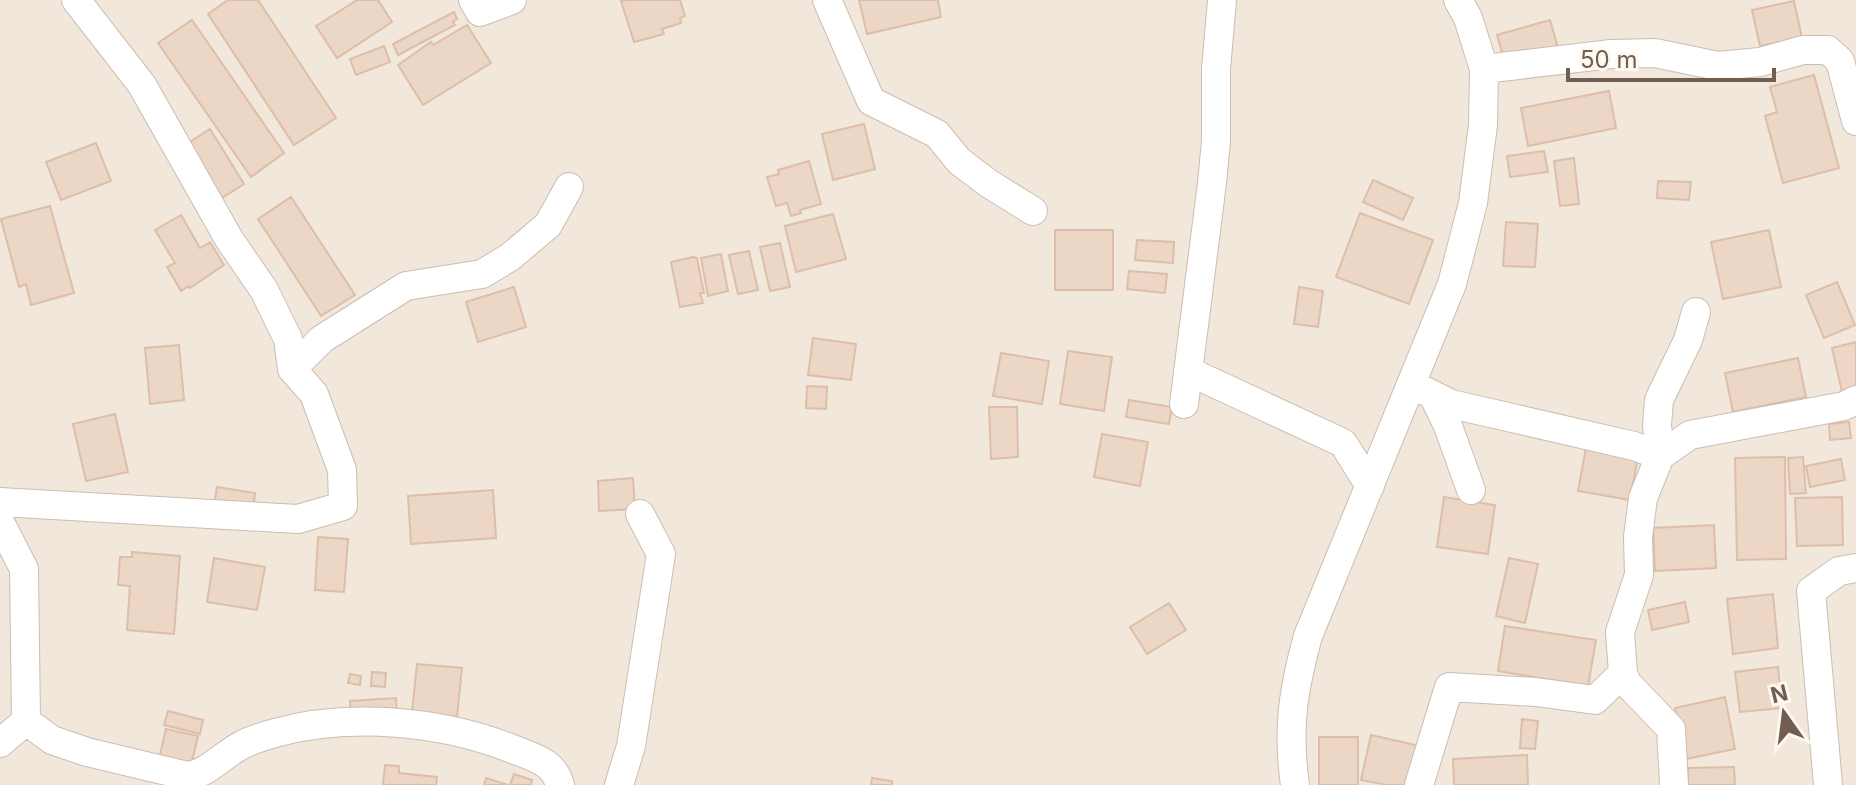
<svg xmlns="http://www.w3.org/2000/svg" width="1856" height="785" font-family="Inter,sans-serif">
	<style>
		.residential { fill: #f1e7da }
		.building { fill: #ecd6c6; stroke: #ddbea9; stroke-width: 2 }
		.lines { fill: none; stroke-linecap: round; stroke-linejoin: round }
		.minor-casing { stroke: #cbbdb2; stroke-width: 30 }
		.minor { stroke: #fff; stroke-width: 28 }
	</style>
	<rect width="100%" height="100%" fill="#faf5eb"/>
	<path class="residential" d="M0 0H1856V785H0Z"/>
	<path class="building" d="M228 0H258L336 118 294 145 208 14Z
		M357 0H378L392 22 337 58 316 26Z
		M626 0H680L685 16 680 18 681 23 662 29 664 34 634 42 621 1Z
		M859 0H938L941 17 867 34Z
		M1794 1 1802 38 1760 46 1752 10Z
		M454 12 457 19 453 22 455 25 398 55 393 44Z
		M192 20 284 153 251 177 158 43Z
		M1550 20 1559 51 1506 66 1497 35Z
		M467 25 491 63 423 105 398 65 431 42 433 45Z
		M384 46 390 62 356 75 350 59Z
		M1814 75 1839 168 1783 183 1765 116 1777 112 1770 87Z
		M1609 91 1616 128 1528 146 1521 108Z
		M864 124 875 169 833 180 822 134Z
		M210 129 244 184 222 198 188 143Z
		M96 143 111 181 61 200 46 162Z
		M1544 151 1548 172 1510 177 1507 156Z
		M1574 158 1579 204 1560 206 1554 161Z
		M809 161 821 204 800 210 801 213 791 216 787 203 776 206 767 177 779 174 778 170Z
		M1373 180 1413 198 1403 220 1363 202Z
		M1658 181 1691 182 1689 200 1657 198Z
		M291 197 355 295 321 316 258 219Z
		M50 206 74 293 31 305 26 284 19 287 1 219Z
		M1360 213 1433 240 1409 304 1336 277Z
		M833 214 846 259 796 272 785 226Z
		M181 215 200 248 210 242 224 265 190 288 189 286 181 291 167 267 175 263 155 230Z
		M1506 222 1538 224 1535 267 1503 266Z
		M1055 230H1113V290H1055Z
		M1769 230 1781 287 1723 299 1711 242Z
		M1137 240 1174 242 1173 263 1135 260Z
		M780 243 790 287 770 291 760 247Z
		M749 251 758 290 738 294 729 255Z
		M721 254 728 291 708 296 701 258Z
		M693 257 697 258 704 293H700L703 303 680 307 671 262Z
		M1129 271 1167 274 1165 293 1127 289Z
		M1837 282 1855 325 1824 338 1806 295Z
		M514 287 526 327 478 342 466 302Z
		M1299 287 1323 291 1318 327 1294 324Z
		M813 338 856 344 851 380 808 375Z
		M1856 342V393L1843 396 1832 348Z
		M179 345 184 400 150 404 145 348Z
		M1068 351 1112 357 1104 411 1060 404Z
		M1001 353 1049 361 1042 404 993 396Z
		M1798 358 1806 397 1733 412 1725 373Z
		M807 386 827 387 826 409 806 408Z
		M1129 400 1172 407 1169 424 1126 417Z
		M989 407H1017L1018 457 991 459Z
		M115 414 128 472 86 481 73 424Z
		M1849 422 1851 438 1830 440 1829 424Z
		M1102 434 1148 442 1140 486 1094 477Z
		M1587 442 1639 451 1630 500 1578 491Z
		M1785 457 1786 559 1737 560 1735 458Z
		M1803 457 1806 493 1790 494 1788 458Z
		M1841 459 1845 480 1810 487 1806 466Z
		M633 478 635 509 599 511 598 481Z
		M217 487 255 493 253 511 214 506Z
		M493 490 496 538 411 544 408 496Z
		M1444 497 1495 505 1488 554 1437 547Z
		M1842 497 1843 545 1797 546 1795 498Z
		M1714 525 1716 568 1655 571 1653 528Z
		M318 537 348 539 344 592 315 590Z
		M132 552 180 556 174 634 127 630 130 586 118 585 120 557H132Z
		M214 558 265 567 257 610 207 602Z
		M1509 558 1538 564 1525 623 1496 616Z
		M1773 594 1778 648 1733 654 1727 599Z
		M1685 602 1689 622 1652 630 1648 610Z
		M1169 603 1186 630 1147 654 1130 627Z
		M1505 626 1596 640 1588 686 1498 671Z
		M417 664 462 668 457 717 412 712Z
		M1778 667 1782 708 1740 712 1735 672Z
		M372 672 386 673 385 687 371 686Z
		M350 674 361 676 360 685 348 683Z
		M1725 697 1735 749 1686 759 1675 708Z
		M396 698 397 715 351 717 350 701Z
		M168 711 203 720 200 734 164 725Z
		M1522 719 1538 721 1535 749 1520 748Z
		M166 729 198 736 191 766 159 759Z
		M1371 735 1420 746 1411 785H1387L1361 780Z
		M1319 737H1358V785H1319Z
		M1527 755 1528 785H1454L1453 759Z
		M385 765 399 766V773L437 777 436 785H383Z
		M1734 767 1735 785H1688V768Z
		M514 774 532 780 531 785H510Z
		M486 778 508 785H484Z
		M872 778 892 781V785H871Z"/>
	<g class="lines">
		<g class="minor-casing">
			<path id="minor" d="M473 0 480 12 512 0
				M827 0 871 101 937 134 959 161 988 183 1033 211
				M1484 69 1611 54 1655 53 1718 66 1760 62 1803 50H1828L1840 61 1856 121
				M292 369 322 339 406 286 482 274 510 257 548 225 569 187
				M1188 371 1343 443 1370 486
				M1411 384 1451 404 1634 446 1660 456 1657 425 1659 400 1688 340 1696 312
				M1433 395 1448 426 1471 490
				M1184 404 1212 183 1216 141V69L1222 0
				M0 502 298 519 343 506 342 470 314 394 292 369 288 339 264 290 229 239 142 85 76 0
				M0 522 24 569 26 721 0 743
				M1623 673 1627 683 1671 729 1674 785
				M26 721 52 740 87 752 188 776C208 773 223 755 240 746 251 740 264 736 275 733 349 712 444 721 515 750 535 758 554 762 560 785
				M619 785 631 746 661 554 640 514
				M1295 785C1287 728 1293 691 1308 636L1452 284 1473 203 1483 125 1484 69 1468 18 1458 0
				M1419 785 1449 687 1536 692 1595 700 1623 673 1620 632 1639 575 1638 537 1643 498 1660 456 1690 435 1844 406 1856 400
				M1828 785 1811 591 1839 571 1856 568"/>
		</g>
		<use href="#minor" class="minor"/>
	</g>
	<g transform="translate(1784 713) rotate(346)" stroke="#fdf9f1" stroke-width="6" paint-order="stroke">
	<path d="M0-6L14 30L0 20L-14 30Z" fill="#725e51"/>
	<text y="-12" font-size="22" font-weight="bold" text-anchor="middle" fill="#725e51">N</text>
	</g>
	<path d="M1568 68v12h206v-12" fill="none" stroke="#725e51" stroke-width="4"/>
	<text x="1580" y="68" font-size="24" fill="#725e51" stroke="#fdf9f1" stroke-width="6" paint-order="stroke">50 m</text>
</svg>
